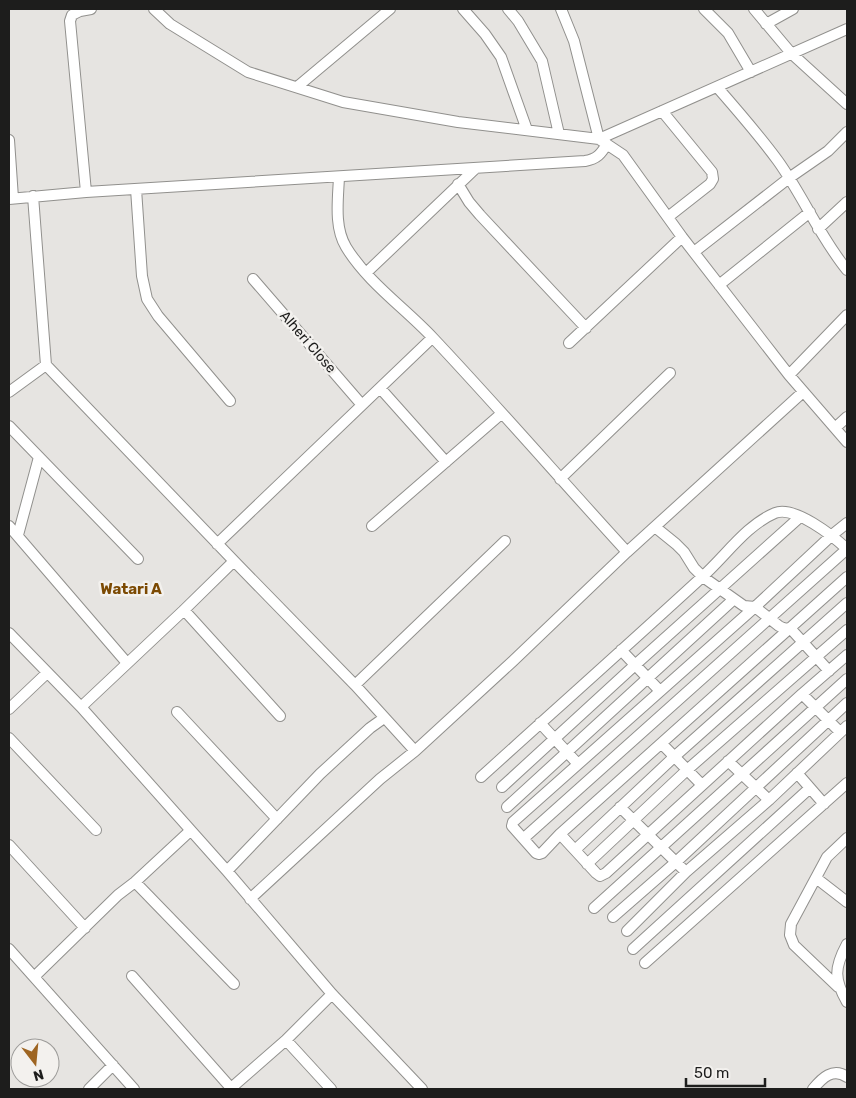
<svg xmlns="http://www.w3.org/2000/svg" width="856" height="1098" font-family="Rubik,sans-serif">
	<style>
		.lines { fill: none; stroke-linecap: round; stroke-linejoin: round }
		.minor-casing { stroke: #91908d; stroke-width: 12 }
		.minor { stroke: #fff; stroke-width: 10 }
		.labels { text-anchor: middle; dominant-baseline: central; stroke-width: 5; stroke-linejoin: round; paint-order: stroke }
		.street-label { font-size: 14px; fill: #1d1d1c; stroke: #f3f1ee }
		.neighbourhood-label { font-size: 15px; font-weight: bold; fill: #7c4a03; stroke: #f3f1ee }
	</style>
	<rect width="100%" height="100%" fill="#e6e4e1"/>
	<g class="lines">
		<g class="minor-casing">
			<path id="minor" d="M154 9 170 24 248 72 343 102 458 122 599 139 623 155 682 237 789 375 847 442
				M463 9 485 34 501 57 527 130
				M508 9 518 21 542 61 559 134
				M561 9 574 41 599 139 847 29
				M704 9 728 33 751 72
				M754 9 791 53 847 104
				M766 24 793 9
				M297 87 390 9
				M717 87C738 111 759 135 778 161 803 196 820 237 847 270
				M662 111 712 172 713 179 710 184 668 217
				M9 140 13 198
				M339 177C338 200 334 227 346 247 368 283 405 308 433 338 499 408 562 481 627 552
				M458 184 469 202 480 215 586 328
				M136 189 142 276 147 299 158 316 230 401
				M86 192 70 21 72 15 80 11 91 9
				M33 196 46 365 234 561
				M9 199 86 192 585 161C597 159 601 154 607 144
				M818 229 847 202
				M694 252 789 178 828 151 847 132
				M366 273 475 169
				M253 279 362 405
				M719 285 810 212
				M569 343 682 237
				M789 375 847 315
				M380 388 446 462
				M9 392 46 365
				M9 426 138 559
				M835 428 847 417
				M560 479 670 373
				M847 523 832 535 755 607 513 822 512 826 536 853 539 854 542 853 560 834 847 577
				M9 526 127 663
				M372 526 501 414
				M655 527 676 544 684 552 694 568 703 577 744 606 755 607 779 626 785 629 790 628 829 671
				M18 535 39 457
				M217 544 432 338
				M184 610 280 716
				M9 633 81 707 227 871 332 994 422 1089
				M621 650 660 691
				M355 685 505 541
				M802 694 840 732
				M81 707 184 610 234 561 355 685 415 751 513 661 627 552 803 392
				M9 709 47 673
				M177 712 277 819
				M540 723 578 764
				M9 738 96 830
				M662 744 702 785
				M728 761 769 800
				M797 773 824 804
				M481 777C554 711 628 645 701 578 724 558 746 525 775 513 794 505 833 536 847 549
				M502 787 635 665 800 517
				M507 807 734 599
				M620 807 686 872
				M560 834 596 873 600 876 606 873 802 694 847 655
				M524 838 847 549
				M9 845 85 928
				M575 850 674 757 847 603
				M587 864 687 770 847 630
				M227 871 320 774 370 728 384 718
				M816 878 847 902
				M135 882 234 984
				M250 899 380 779 415 751
				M594 908 847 679
				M613 917 676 862 847 703
				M627 931 686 872 769 800 847 726
				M847 944C834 968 834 979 847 1002
				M9 949 134 1089
				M633 949 810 788
				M645 963 847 783
				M132 976 231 1088
				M34 977 118 895 135 882 190 831
				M838 987 794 945 790 935 791 924 827 857 847 838
				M286 1040 331 1089
				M89 1089 113 1065
				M230 1089 286 1040 332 994
				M813 1089C822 1078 833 1067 847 1077"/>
		</g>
		<use href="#minor" class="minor"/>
	</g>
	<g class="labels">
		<g class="street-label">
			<text transform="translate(308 342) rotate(49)">Alheri Close</text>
		</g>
		<g class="neighbourhood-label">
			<text x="131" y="589">Watari A</text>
		</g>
	</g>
	<rect width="856" height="1098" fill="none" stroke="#1d1d1c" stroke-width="20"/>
	<g transform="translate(35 1063) rotate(164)"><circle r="24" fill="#f3f1ee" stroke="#9d9c9a"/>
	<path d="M0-4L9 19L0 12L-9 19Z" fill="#9e6522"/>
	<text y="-8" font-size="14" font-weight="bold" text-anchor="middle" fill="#1d1d1c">N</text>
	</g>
	<path d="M686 1078v8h79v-8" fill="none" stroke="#1d1d1c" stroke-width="2.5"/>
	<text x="694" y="1078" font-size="15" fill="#1d1d1c" stroke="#f3f1ee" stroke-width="4" paint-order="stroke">50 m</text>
</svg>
